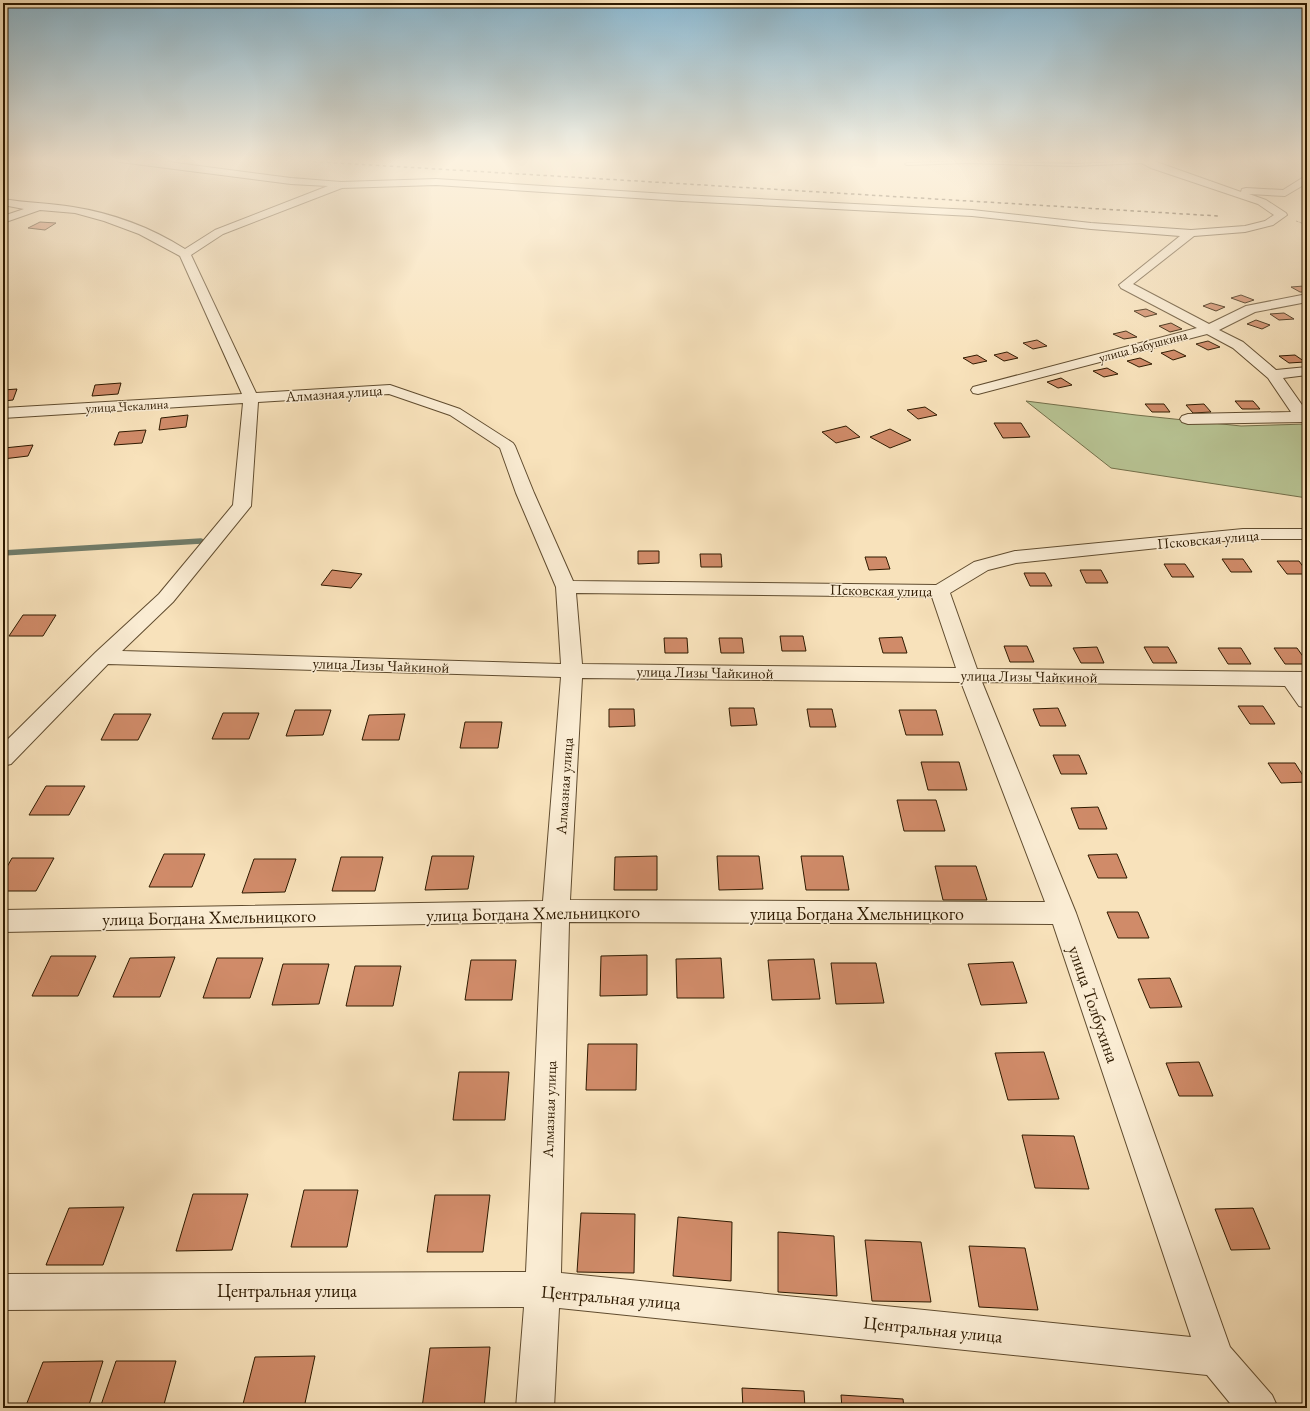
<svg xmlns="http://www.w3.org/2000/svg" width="1310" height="1411" font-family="'EB Garamond',serif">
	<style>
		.green { fill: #b8c494; stroke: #736f4a }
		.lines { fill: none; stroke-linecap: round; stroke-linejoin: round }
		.stream { stroke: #717c69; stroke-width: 5.5 }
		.building { fill: #d08b69; stroke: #2e1a00 }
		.lane-casing { stroke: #604c2f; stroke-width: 2 }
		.street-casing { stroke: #604c2f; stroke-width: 2 }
		.path { stroke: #2e1a00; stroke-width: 1; stroke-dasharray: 0.5 1; stroke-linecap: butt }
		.lane { fill: #faecd3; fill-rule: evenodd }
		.street { fill: #faecd3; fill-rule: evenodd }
		.rail { stroke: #2e1a00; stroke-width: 1.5; stroke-dasharray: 3.5 3.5; stroke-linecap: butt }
		.labels { text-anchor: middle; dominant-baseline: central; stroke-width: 3; stroke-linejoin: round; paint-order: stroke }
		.far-street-label { font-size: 13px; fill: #2e1a00; stroke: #faecd3 }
		.street-label { font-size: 15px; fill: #2e1a00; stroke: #faecd3 }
		.near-street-label { font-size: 18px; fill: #2e1a00; stroke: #faecd3 }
	</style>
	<rect width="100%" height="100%" fill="#f8e2bb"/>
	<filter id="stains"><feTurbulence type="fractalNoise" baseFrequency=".005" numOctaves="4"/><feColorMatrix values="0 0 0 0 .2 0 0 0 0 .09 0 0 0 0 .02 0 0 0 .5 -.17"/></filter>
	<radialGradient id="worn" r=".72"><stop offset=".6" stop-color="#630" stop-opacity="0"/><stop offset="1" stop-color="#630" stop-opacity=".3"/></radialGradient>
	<path class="green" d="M1026 401 1136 415 1241 426 1307 424V498L1111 468Z"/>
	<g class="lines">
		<path class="stream" d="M3 553 201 541"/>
	</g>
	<path class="building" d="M1043 159H1070L1071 163 1043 162Z
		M40 222 56 223 45 230 28 228Z
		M1304 286 1307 287V292H1300L1291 287Z
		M1241 295 1254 300 1245 303 1231 298Z
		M1211 303 1225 307 1216 311 1203 306Z
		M1146 309 1157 314 1145 317 1134 311Z
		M1284 313 1294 319 1279 320 1270 314Z
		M1256 320 1270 325 1262 329 1247 324Z
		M1171 323 1182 329 1170 332 1159 326Z
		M1126 331 1137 337 1124 339 1113 334Z
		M1037 340 1047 346 1033 349 1023 343Z
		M1208 341 1220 347 1208 350 1196 344Z
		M1174 350 1186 356 1173 360 1161 353Z
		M1007 352 1018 358 1004 361 994 355Z
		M977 355 987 361 973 364 963 358Z
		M1295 355 1305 362 1289 363 1279 356Z
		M1140 358 1152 364 1139 367 1127 361Z
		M1107 368 1118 374 1104 377 1093 371Z
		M1061 378 1072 385 1058 388 1047 382Z
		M121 383 118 394 92 396 95 385Z
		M17 389 13 400 3 401V390Z
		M1235 401H1253L1260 409H1242Z
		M1145 404H1164L1170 412H1152Z
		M1204 404 1211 412 1193 413 1186 405Z
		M925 407 937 415 918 419 907 410Z
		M188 415 186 427 159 430 161 418Z
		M994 423H1021L1030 437 1003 438Z
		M846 426 860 437 836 443 822 432Z
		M890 429 911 440 890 448 870 437Z
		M146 430 142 443 114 445 119 432Z
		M33 445 28 456 3 459 4 448Z
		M638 551H659V563L638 564Z
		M700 554H721L722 567H701Z
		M865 557H886L890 569 869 570Z
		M1222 559H1243L1252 572H1231Z
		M1277 561H1299L1307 572V574H1287Z
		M1164 564H1185L1194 577H1172Z
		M332 570 362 574 351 588 321 585Z
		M1080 570H1101L1108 583H1086Z
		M1024 573H1045L1052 586H1030Z
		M23 615H56L43 636H9Z
		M780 636H803L806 651H782Z
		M902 637 907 653H883L879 638Z
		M664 638H687L688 653H665Z
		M719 638H742L744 653H721Z
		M1004 646H1027L1034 662H1010Z
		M1097 647 1104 663H1081L1073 648Z
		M1144 647H1168L1177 663H1153Z
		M1218 648H1241L1251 664H1228Z
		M1274 648H1297L1307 662V664H1285Z
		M1238 706H1263L1275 724H1250Z
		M729 708H754L757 725 731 726Z
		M1058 708 1066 726H1040L1033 709Z
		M609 709H634L635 726 609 727Z
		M807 709H832L836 727H810Z
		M295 710H331L323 735 286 736Z
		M899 710H936L943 735H906Z
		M223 713H259L249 739H212Z
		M114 714H151L138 740H101Z
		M405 714 399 740H362L369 715Z
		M465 722H502L498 748H460Z
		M1053 755H1079L1087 774H1061Z
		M921 762H959L967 790H928Z
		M1268 763H1295L1307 782 1281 783Z
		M46 786H85L69 815H29Z
		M897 800H936L945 831H904Z
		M1098 807 1107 829H1079L1071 808Z
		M164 854H205L192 887H149Z
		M1117 854 1127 878H1098L1088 855Z
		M432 856H474L468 889 425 890Z
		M657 856V890H614L615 857Z
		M717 856H759L763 889 719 890Z
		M801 856H843L849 890H806Z
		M341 857H383L375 891H332Z
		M12 858H54L36 891H3V874Z
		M254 859H296L285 892 242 893Z
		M935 866H976L987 900H943Z
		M1107 912H1138L1149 938H1118Z
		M647 955V995L600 996 601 956Z
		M51 956H96L78 996H32Z
		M175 957 160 997H113L130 958Z
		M217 958H263L250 998H203Z
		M721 958 724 998H677L676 959Z
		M814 959 820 999 772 1000 768 960Z
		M471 960H516L512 1000H465Z
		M1013 962 1027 1003 981 1005 968 964Z
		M831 963H876L884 1003 836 1004Z
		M283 964H329L319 1004 272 1005Z
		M355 966H401L393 1006H346Z
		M1170 978 1182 1007 1150 1008 1138 979Z
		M588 1044H637L636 1090H586Z
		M1044 1052 1059 1099 1008 1100 995 1053Z
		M1199 1062 1213 1096H1179L1166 1063Z
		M459 1072H509L505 1120H453Z
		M1022 1135 1074 1136 1089 1189 1035 1188Z
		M304 1190H358L347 1247H291Z
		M193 1194H248L232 1250 176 1251Z
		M435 1195H490L483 1252H427Z
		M124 1207 103 1265H46L69 1208Z
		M1253 1208 1270 1249 1231 1250 1215 1209Z
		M581 1213 635 1214 634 1273 577 1272Z
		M678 1217 732 1222 731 1281 673 1276Z
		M778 1232 834 1236 837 1296 778 1292Z
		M865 1240 921 1242 931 1302 872 1301Z
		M969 1246 1025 1248 1038 1310 979 1307Z
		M490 1347 484 1408H422L430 1348Z
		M315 1356 304 1408H242L255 1357Z
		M103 1361 88 1408H25L43 1362Z
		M116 1361H176L163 1408H100Z
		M742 1388 804 1391 805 1408H743Z
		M841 1395 903 1399 904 1408H842Z"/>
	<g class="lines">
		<g class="lane-casing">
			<path id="lane" d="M967 161 1073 164 1143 161 1145 162 1143 163 1073 166 967 163 907 165 905 164 907 163Z"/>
		</g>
		<g class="street-casing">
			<path id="street" d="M115 159H146L291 178 341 182 436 179 682 195 972 210 1091 223 1191 230 1245 226 1265 221 1274 215 1258 204 1151 168 1134 159H1148L1241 192 1242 189 1246 188 1283 190 1307 175V183L1285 196 1249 194 1266 200 1286 213 1287 215 1273 225 1245 232 1194 236 1133 284 1209 324 1246 306 1307 294V302L1255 312 1219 330 1243 342 1276 370 1307 367V375L1283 378 1307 412V422L1188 424 1182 422 1180 419 1182 416 1188 414 1291 412 1268 378 1233 348 1207 334 978 394 973 393 971 390 973 387 1197 328 1121 288 1119 285 1180 236 1091 229 972 216 682 201 436 185 342 188 223 234 191 255 256 393 390 385 460 409 513 443 515 446 534 493 573 581 936 585 974 562 1015 551 1243 529H1307V539H1243L1016 563 988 570 950 593 977 669 1307 672V708L1299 706 1285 686 982 682 1076 913 1230 1347 1272 1395 1278 1408H1234L1207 1375 559 1308 554 1408H516L524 1307 3 1310V1274L526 1272 542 922 3 932V910L543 901 561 677 108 664 11 764 3 766V744L96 652 159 594 233 505 243 403 3 418V408L242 394 180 256 139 234 104 221 75 213 40 210 3 223V216L24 209 3 205V199C26 203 50 203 73 207 112 213 152 228 185 249L215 230 328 186 291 184 120 162ZM389 394 450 415 500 448 516 493 556 587 561 664 122 651 173 602 251 506 258 402ZM576 593 932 597 956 668 582 664ZM582 678 961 682 1045 902 570 900ZM569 922 1053 924 1191 1337 561 1273Z"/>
		</g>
		<path class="path" d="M1296 221 1307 225"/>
		<use href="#lane" class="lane"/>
		<use href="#street" class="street"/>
		<path class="rail" d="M271 159 1218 216"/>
	</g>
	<linearGradient id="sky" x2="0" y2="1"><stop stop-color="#8ab8d1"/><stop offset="0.45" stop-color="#fcf2e0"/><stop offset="1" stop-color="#fcf2e0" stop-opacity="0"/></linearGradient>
	<rect width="1310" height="357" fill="url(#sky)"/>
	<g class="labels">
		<g class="far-street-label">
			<text transform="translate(1143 346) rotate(-15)">улица Бабушкина</text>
			<text transform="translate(127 406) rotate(-3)">улица Чекалина</text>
		</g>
		<g class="street-label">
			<text transform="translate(334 393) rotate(-4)">Алмазная улица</text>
			<text transform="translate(1208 539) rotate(-5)">Псковская улица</text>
			<text transform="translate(881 590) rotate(1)">Псковская улица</text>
			<text transform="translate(381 665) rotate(2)">улица Лизы Чайкиной</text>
			<text transform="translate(705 672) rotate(1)">улица Лизы Чайкиной</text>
			<text transform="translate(1029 676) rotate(1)">улица Лизы Чайкиной</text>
			<text transform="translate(564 786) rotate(-86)">Алмазная улица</text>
			<text transform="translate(549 1109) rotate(-88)">Алмазная улица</text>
		</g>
		<g class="near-street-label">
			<text transform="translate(533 913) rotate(-1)">улица Богдана Хмельницкого</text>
			<text x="857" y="913">улица Богдана Хмельницкого</text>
			<text transform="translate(209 917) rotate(-1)">улица Богдана Хмельницкого</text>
			<text transform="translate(1094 1004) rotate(71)">улица Толбухина</text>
			<text x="287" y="1290">Центральная улица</text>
			<text transform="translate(611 1297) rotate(5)">Центральная улица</text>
			<text transform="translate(933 1329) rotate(6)">Центральная улица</text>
		</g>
	</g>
	<rect width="1310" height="1411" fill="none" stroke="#f8e2bb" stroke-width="16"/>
	<rect x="4" y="4" width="1302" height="1403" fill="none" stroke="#2e1a00" stroke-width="2"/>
	<rect x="8" y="8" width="1294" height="1395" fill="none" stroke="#2e1a00"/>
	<rect width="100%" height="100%" filter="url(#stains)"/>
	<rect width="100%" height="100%" fill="url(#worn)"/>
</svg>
